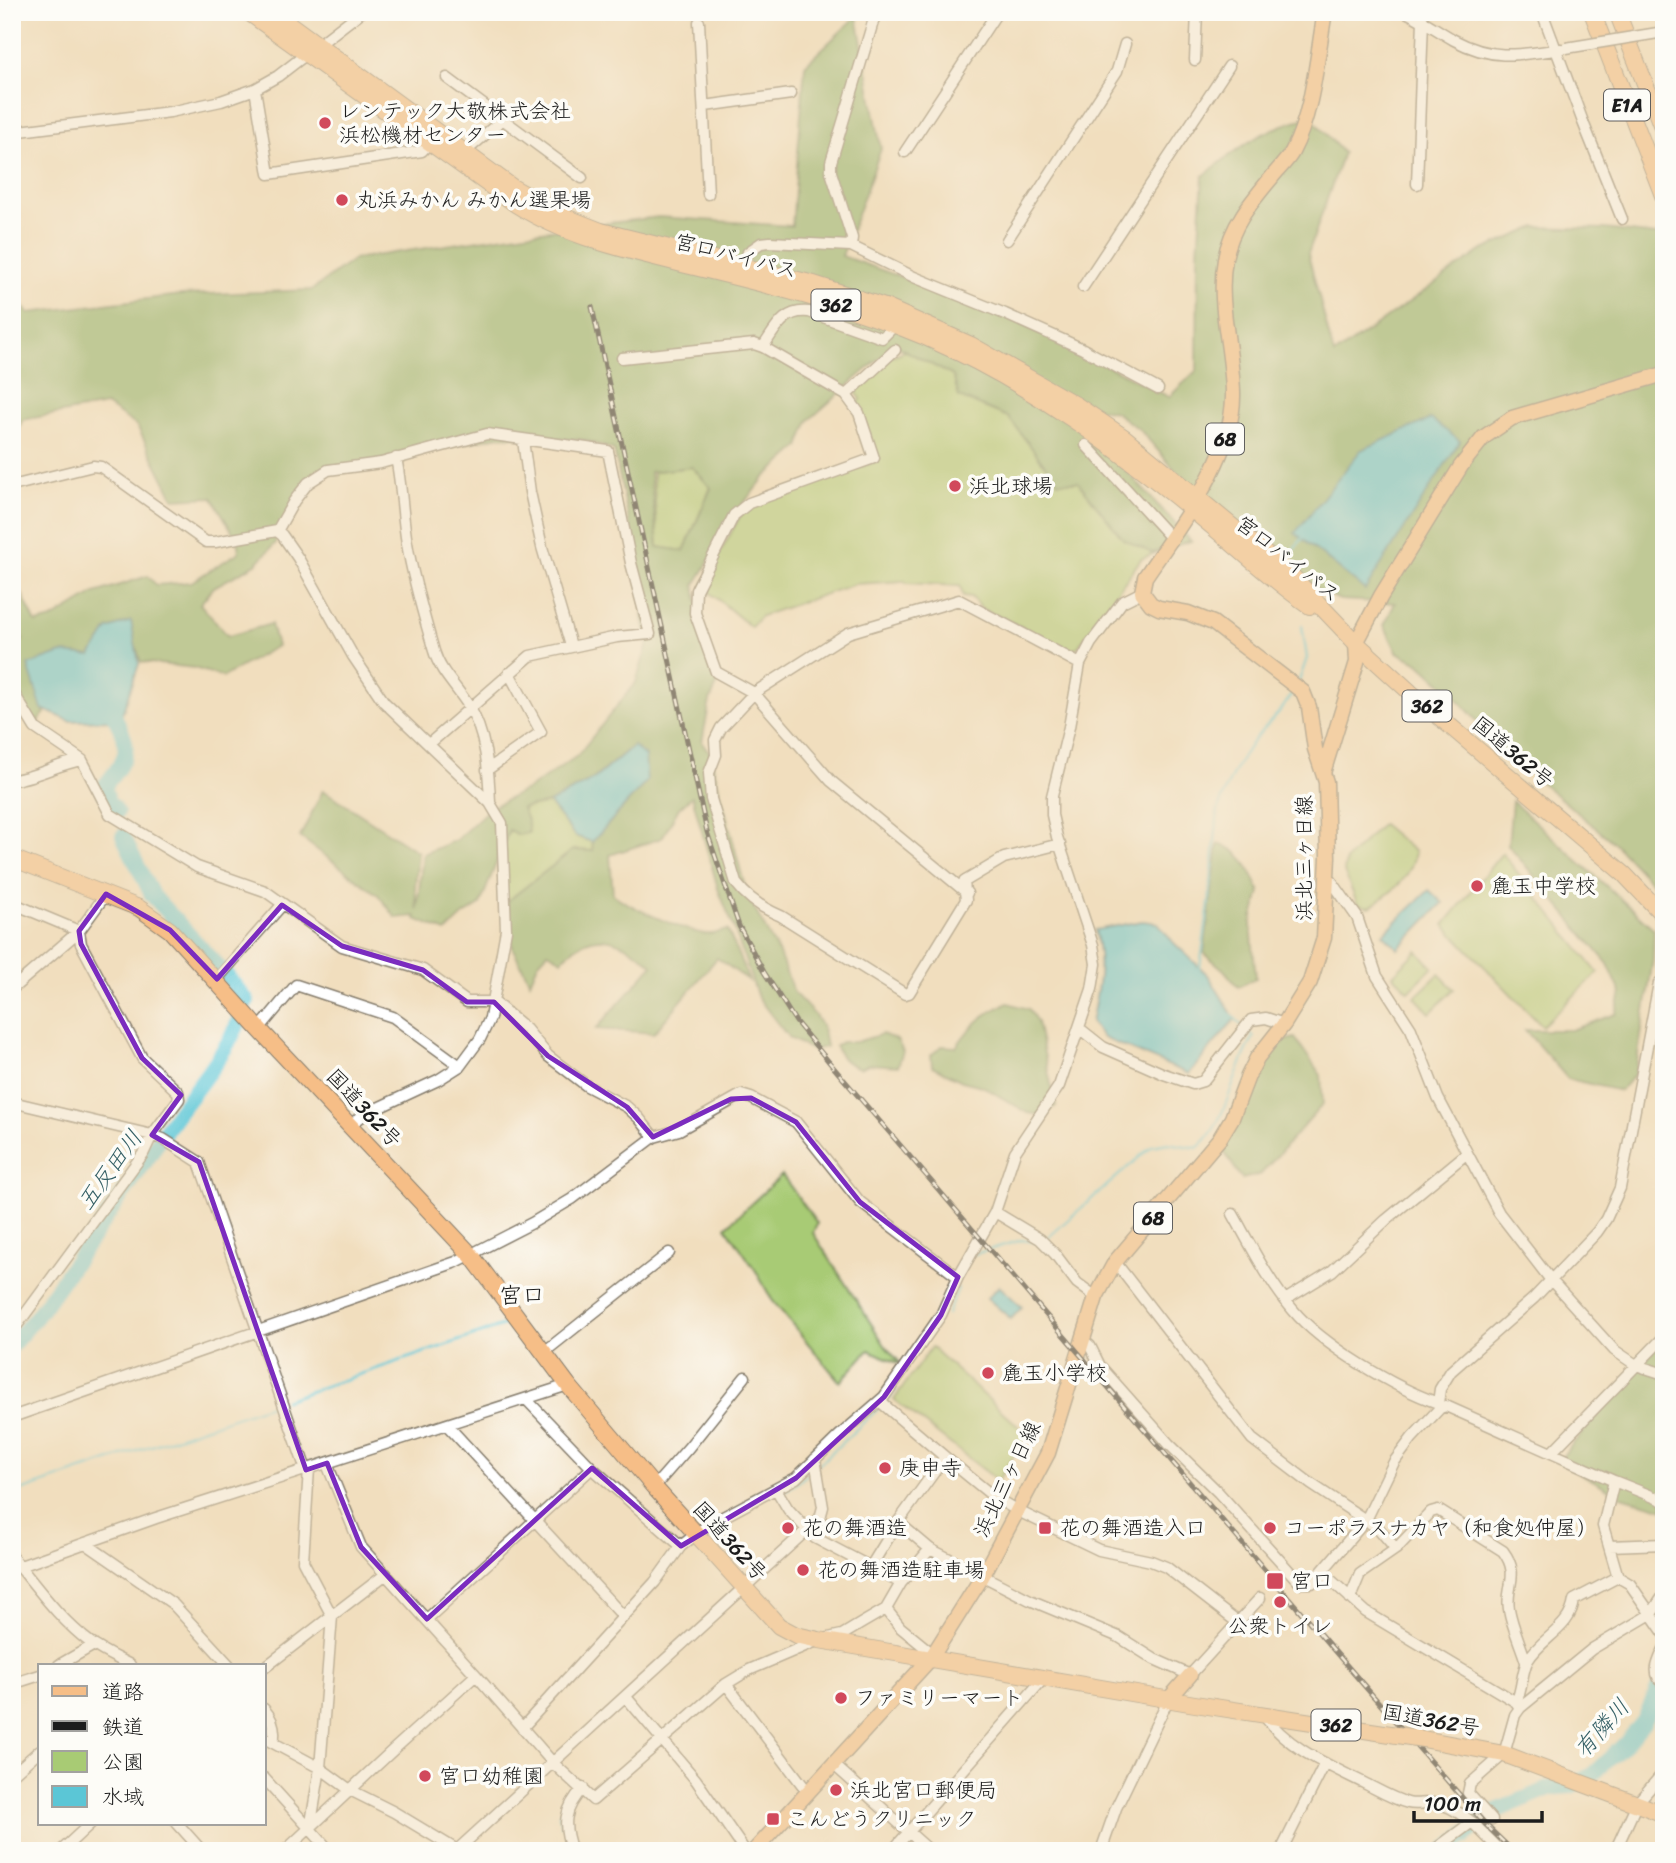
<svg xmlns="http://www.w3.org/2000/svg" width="1676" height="1863" font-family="Sriracha,'Klee One',sans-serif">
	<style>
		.green { fill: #a8cb74; stroke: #627448; stroke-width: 2 }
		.forest { fill: #86af66; stroke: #516641; stroke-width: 2; fill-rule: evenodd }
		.water { fill: #5bc6d6; stroke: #3c7179; stroke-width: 2 }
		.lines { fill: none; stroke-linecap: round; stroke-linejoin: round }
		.stream { stroke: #5bc6d6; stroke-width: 2.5 }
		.river { stroke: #5bc6d6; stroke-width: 16 }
		.minor-casing { stroke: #867d6d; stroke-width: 13 }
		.major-casing { stroke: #867d6d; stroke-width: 17 }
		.highway-casing { stroke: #867d6d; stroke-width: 18 }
		.minor { stroke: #fff; stroke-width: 10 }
		.major { stroke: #f6be87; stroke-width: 14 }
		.highway { stroke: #f6be87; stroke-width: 16 }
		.rail-casing { stroke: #1c1c1c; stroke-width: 5 }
		.rail { stroke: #fdfcf7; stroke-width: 2.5; stroke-dasharray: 8; stroke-linecap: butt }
		.minor-bridge-casing { stroke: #867d6d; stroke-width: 13; stroke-linecap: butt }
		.highway-bridge-casing { stroke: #867d6d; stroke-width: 18; stroke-linecap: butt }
		.minor-bridge { stroke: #fff; stroke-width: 10 }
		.highway-bridge { stroke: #f6be87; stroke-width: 16 }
		.marked { fill: none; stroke: #7b2cbf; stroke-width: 5; stroke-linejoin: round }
		.poi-dot { fill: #d1495b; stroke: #fdfcf7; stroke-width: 2.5 }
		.labels { text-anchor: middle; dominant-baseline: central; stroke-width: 7; stroke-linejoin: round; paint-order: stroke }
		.shield { fill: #fdfcf7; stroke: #605f5e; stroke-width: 2 }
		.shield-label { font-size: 19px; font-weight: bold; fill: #1c1c1c }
		.poi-label { font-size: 21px; fill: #1c1c1c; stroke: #fdfcf7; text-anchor: start }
		.street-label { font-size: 21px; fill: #1c1c1c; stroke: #fdfcf7 }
		.water-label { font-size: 23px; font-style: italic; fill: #356066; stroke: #fdfcf7 }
		.neighbourhood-label { font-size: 23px; fill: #1c1c1c; stroke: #fdfcf7 }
	</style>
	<rect width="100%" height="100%" fill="#fdfcf7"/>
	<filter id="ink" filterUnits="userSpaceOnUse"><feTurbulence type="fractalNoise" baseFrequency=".0143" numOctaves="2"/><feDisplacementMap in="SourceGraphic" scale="14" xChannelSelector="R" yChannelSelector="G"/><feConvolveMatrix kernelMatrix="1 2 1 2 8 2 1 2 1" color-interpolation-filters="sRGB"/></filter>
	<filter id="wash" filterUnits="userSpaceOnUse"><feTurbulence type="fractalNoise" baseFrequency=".00686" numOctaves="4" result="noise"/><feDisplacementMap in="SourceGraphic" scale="28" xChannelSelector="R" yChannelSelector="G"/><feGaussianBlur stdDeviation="1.57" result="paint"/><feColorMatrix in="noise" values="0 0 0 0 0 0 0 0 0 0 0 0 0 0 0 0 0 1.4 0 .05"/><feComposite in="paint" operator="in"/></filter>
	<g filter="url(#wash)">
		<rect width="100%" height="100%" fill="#f1debe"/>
		<path class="green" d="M918 347 941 351 1163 550 1141 559 1078 647 1072 650 982 609 971 597 963 596 960 586 907 583 904 581 855 584 761 616 751 627 702 586 740 516 751 505 877 461 858 404 861 399 855 391 890 356Z
			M692 467 711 487 684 551 658 547 653 471Z
			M549 803 575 836 592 842 593 851 573 850 505 903 501 853 509 829 518 835 529 832 522 808Z
			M1382 824 1415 852C1412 879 1391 892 1370 907L1358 905 1344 872 1346 860Z
			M1502 853 1598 973 1542 1026 1444 925Z
			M1417 951 1433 967 1409 991 1393 975Z
			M1439 974 1454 989 1430 1013 1415 997Z
			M782 1175 817 1223 813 1233 886 1347 902 1365 869 1350 840 1382 772 1300 756 1271 726 1227Z
			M931 1347 1027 1434 998 1481 894 1400Z"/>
		<path class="forest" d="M857 16 881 149 842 256 1005 314 1169 397 1197 370 1198 253 1203 176C1240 147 1264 127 1311 117L1343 153 1308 254 1334 355 1481 251 1536 227 1605 229 1664 236V896L1614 843 1503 751 1457 698 1419 663 1397 652 1384 625 1395 603 1340 600 1320 591 1175 470 1140 430 1115 412 1101 409 1085 412 1106 449 1191 541 1152 553 1123 539 1078 482H1058L1008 417 959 397 953 376 895 345 809 420 799 447 764 478 743 504 695 585 707 660 714 678 719 680 710 701 702 742 710 753 747 895 779 954 794 993 815 1015 823 1029 826 1047 812 1050 789 1038 758 998 734 928 718 889 692 796 679 808 662 838 610 855 613 894C629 907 686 932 706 934 713 935 721 931 728 930L749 981 717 958 654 1033 596 1029 653 965C622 939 593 925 562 960L548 952 538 963 530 982 513 949 505 903 573 850 593 851 592 842 647 781 633 746 593 779 549 803 522 808 528 823V833L518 835 509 830 480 905 463 916 446 932 416 919V916L396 918 378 895 300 837 323 790 418 852 415 887 417 910 423 854 456 840 490 808 530 788 577 756 636 682 648 644 643 617 645 597 614 450 584 440 499 436 319 474 277 531 236 538 212 497 174 499 137 426 106 405 22 420 12 456V292L28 313 181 295 312 290 354 259 525 233 659 217 792 226 805 65ZM692 467 711 488 684 551 658 547 650 472Z
			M275 535 276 543 256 564 214 587 200 604 228 636 271 624 277 646 223 677 194 668 141 662 128 622 108 629 91 656 62 653 29 665 45 713 34 726 12 693V647L23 640 12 606V573L36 623 52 619 95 593 148 576 156 585 191 582 239 552 237 540Z
			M1512 801 1654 929 1653 960 1635 1074 1620 1091 1568 1079 1525 1030H1571L1616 1014 1621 993 1608 964 1508 845Z
			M1218 844C1242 848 1251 871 1260 892L1251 924 1256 978 1238 987 1224 970 1204 953Z
			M1008 1003 1029 1009 1037 1022 1056 1106 1039 1115 1028 1113 982 1086 962 1081 932 1066 931 1055 942 1046 956 1047C971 1025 984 1013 1008 1003Z
			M882 1034 897 1040 903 1051 898 1066 869 1064 860 1068C847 1064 841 1059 835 1046L842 1042H856Z
			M1295 1038 1321 1075 1323 1104 1261 1174 1242 1179 1220 1146 1243 1088 1278 1042Z
			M1664 1338V1509L1621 1496 1558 1461Z"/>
		<path class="water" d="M1431 419 1460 441 1365 590 1295 533 1361 450Z
			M131 621 139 664 120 720 70 721 42 709 28 665 62 653 91 656 108 629Z
			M633 746 645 756 647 781 592 842 575 836 549 803 594 779Z
			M1429 890 1443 903 1398 949 1383 934Z
			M1142 921 1158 923 1174 943 1208 975 1235 1019 1189 1074 1103 1038 1091 1022C1098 988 1104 965 1095 930Z
			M999 1286 1022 1307 1011 1319 987 1298Z"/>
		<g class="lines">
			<path class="stream" d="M1287 558 1302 539
				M1299 681 1307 658 1302 626
				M1200 967 1209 903 1218 809C1226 786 1238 763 1251 744 1265 724 1283 713 1293 691
				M1231 1014 1243 1027
				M1045 1240 1152 1146 1168 1143 1197 1148C1226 1127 1233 1069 1254 1037L1248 1031
				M975 1254 1021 1240 1039 1242
				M947 1314 958 1288
				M285 1400 511 1323
				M888 1401 896 1389
				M819 1464 880 1407
				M781 1493 796 1484 812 1470
				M12 1494 279 1402
				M561 1826 559 1815 574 1788"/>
			<path class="river" d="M107 796 103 788C131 753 132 749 111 710
				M113 806 117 812
				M123 836 152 895 219 967
				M226 975 247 1001
				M12 1345 37 1316 150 1155C176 1107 219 1069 240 1019
				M1445 1851 1496 1811 1550 1788 1571 1786 1592 1775 1626 1743 1644 1721 1664 1675"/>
		</g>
	</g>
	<g filter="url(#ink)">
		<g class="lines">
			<g class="minor-casing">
				<path id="minor" d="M1406 12C1423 20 1438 31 1454 40 1493 61 1520 55 1561 49
					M1542 12 1583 122 1622 219
					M699 22 708 194
					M1195 60 1197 12
					M447 78 582 178
					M255 89 269 174 422 151 430 142
					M705 106 791 94
					M12 132 170 112 221 101 255 89 278 76 361 12
					M465 152 503 119
					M905 152 996 14
					M1417 184 1423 20
					M1007 240 1117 71 1125 44
					M851 246 852 238 831 172V162L876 12
					M743 272 748 252 761 243 770 242 851 246 914 277 1005 314 1083 349 1158 389
					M1083 287 1229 66
					M763 347C776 328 784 309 809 312L882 338 895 325
					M622 358 754 344 763 347 846 395 859 413 874 458 749 503 734 515 696 590 695 613 716 672 754 693 831 781 967 893
					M846 395 895 350
					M523 440 530 492 542 547 571 646
					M1086 445 1171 538
					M396 458C402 486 402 515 407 543 413 580 424 616 434 651 440 672 457 687 468 705 486 732 489 772 490 803
					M12 486 93 466 101 467 206 542H215L277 531 294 501 308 483 328 470 381 463 487 434 608 451 631 563 650 634 617 637 530 656 429 744
					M277 531 282 535 298 558 353 656 384 702 490 803 502 823 506 930 490 1018 480 1039 460 1066 438 1080 365 1114 350 1125
					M12 690 35 728 82 760 110 814 197 867 265 891 342 946 423 970 467 1002H494L526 1029 548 1056 587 1086 627 1107 639 1118 654 1137
					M487 770 541 732 509 673
					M12 780C35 778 57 764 82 760
					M1060 844 1004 858 967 880 964 882 966 900 909 993 905 994 781 916C764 909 748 899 736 883L711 799 709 773 716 755 715 740 721 728 754 693 848 633 959 600 1080 664
					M1328 876 1357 917 1377 976 1411 1029 1438 1098 1499 1213 1550 1279 1614 1350 1636 1365 1664 1374
					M12 903 79 931
					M217 979 282 905
					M12 989 79 931 106 894
					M1079 1028 1103 1047 1164 1074 1193 1084 1203 1081 1251 1020 1266 1018 1284 1024
					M259 1029 296 985 393 1017 460 1066
					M12 1102 152 1135 163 1139 199 1162 306 1470
					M995 1212 1040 1239 1055 1254 1077 1283 1096 1297
					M1233 1214C1251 1246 1269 1282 1293 1310 1322 1345 1395 1388 1438 1403
					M1115 1262 1252 1439 1311 1484 1379 1529 1396 1549
					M1285 1300 1332 1271 1386 1220 1466 1154
					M12 1332 143 1154 152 1135 179 1099 178 1092 142 1058 81 944 79 931
					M1083 1340 1090 1346 1100 1366 1169 1444 1218 1492 1300 1583H1312L1366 1520 1394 1462 1412 1438 1440 1408 1446 1406 1614 1481 1664 1501
					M543 1353 669 1253
					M1440 1408 1438 1403 1440 1389 1451 1371 1534 1298 1597 1232 1606 1219 1620 1188 1659 983
					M12 1417 456 1262 532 1223 572 1199 654 1137 679 1130 741 1095 751 1098 796 1122 860 1202 958 1277
					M447 1425 622 1615
					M1552 1452 1664 1337
					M945 1457 994 1497 1018 1511 1099 1550 1151 1561 1166 1567 1237 1622
					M327 1464 361 1547 476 1675
					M592 1468 681 1546
					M309 1469 303 1561 332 1616 320 1768 310 1829
					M1614 1481 1603 1526 1618 1577 1630 1584 1664 1633
					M654 1487 689 1447 745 1377
					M776 1489 788 1509 815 1538 901 1583 930 1549 1030 1600 1119 1637 1154 1659 1190 1675 1260 1598
					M898 1522 930 1549
					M85 1543 173 1604 229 1665
					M1609 1546 1664 1544
					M12 1557C37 1587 59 1619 91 1643 103 1652 117 1658 130 1665
					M871 1566 898 1522 945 1457 884 1405 881 1400
					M12 1569 156 1518 568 1385
					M1322 1572 1366 1612 1516 1702 1520 1708
					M1350 1598 1360 1574 1396 1549 1431 1512 1438 1510 1503 1551C1521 1575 1505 1587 1509 1609 1512 1627 1521 1645 1526 1662
					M886 1609 900 1627 933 1654
					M427 1619 592 1468 526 1399
					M1664 1649C1658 1662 1651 1674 1664 1684
					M59 1665 94 1645
					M264 1668 386 1574
					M12 1684 40 1675
					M726 1684 807 1791
					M626 1697 696 1780 745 1851
					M1516 1702C1523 1689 1521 1672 1528 1660 1542 1637 1571 1628 1574 1600L1618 1577
					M264 1709C273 1719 276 1730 273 1743
					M1263 1714C1287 1748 1328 1765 1364 1783 1378 1790 1393 1799 1408 1803 1416 1805 1421 1803 1429 1803 1446 1802 1459 1813 1472 1822L1433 1851
					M522 1728 655 1582 681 1546 708 1525 796 1478 839 1436 884 1397 941 1315 958 1277 995 1212 1015 1152 1059 1086 1092 989 1096 964 1093 945 1057 837 1052 815V796L1069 727 1080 664 1091 643 1122 602 1142 592
					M264 1738 320 1768 350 1790 394 1812 457 1850
					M833 1764 930 1851
					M12 1775 40 1750
					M264 1778 330 1851
					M1492 1820 1468 1793 1470 1784 1504 1754 1515 1715 1520 1708 1592 1649 1651 1614 1664 1595
					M1472 1822 1501 1851
					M177 1823 202 1851
					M61 1851 91 1823
					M285 1851 392 1751 476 1675 553 1763 593 1800 726 1684 749 1670 819 1640 842 1635 862 1623 886 1609 901 1583
					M456 1851 820 1518 823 1507 815 1459
					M572 1851C562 1824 564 1809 583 1788
					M892 1851 1044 1678
					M1101 1851 1116 1808 1168 1700
					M1281 1851 1325 1763
					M1615 1851 1637 1803 1664 1772"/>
			</g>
			<g class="major-casing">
				<path id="major" d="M1323 773 1357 662 1356 643 1381 596 1461 466 1484 437 1512 418 1664 374
					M1168 1700 1190 1675
					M754 1851 931 1658 982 1577 1048 1453 1096 1297 1115 1262 1220 1138 1232 1118 1248 1076 1257 1058 1284 1024 1310 982 1324 938 1328 857 1326 782 1315 749 1309 707 1303 692 1213 623 1188 613 1159 608 1151 604 1142 592 1145 577C1180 525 1235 456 1233 392 1232 348 1217 303 1225 259 1231 226 1251 202 1272 177 1278 169 1287 161 1292 152 1313 113 1317 56 1325 12"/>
			</g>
			<g class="highway-casing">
				<path id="highway" d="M248 12 517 205C574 241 643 254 707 270 781 288 855 307 925 337 1031 383 1119 449 1207 522 1242 551 1273 581 1310 606
					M273 12 512 187 568 218 601 231 814 284 885 307 971 345 1076 405 1125 438 1291 575 1356 643 1410 692 1624 874 1664 916
					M1592 12 1664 198
					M1617 12 1664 132
					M12 858 139 908 170 930 259 1029 471 1255 568 1385 654 1487 779 1626 796 1635 819 1640 1195 1704 1397 1735
					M1423 1739 1504 1754 1664 1814"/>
			</g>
			<use href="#minor" class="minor"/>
			<use href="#major" class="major"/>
			<use href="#highway" class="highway"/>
			<g class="rail-casing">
				<path id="rail" d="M592 307 707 832 739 926 764 972 796 1022 834 1068 1374 1697 1486 1825 1513 1851"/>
			</g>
			<use href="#rail" class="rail"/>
			<g class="minor-bridge-casing">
				<path id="minor-bridge" d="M1566 48 1664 32"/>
			</g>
			<g class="highway-bridge-casing">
				<path id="highway-bridge" d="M1397 1735 1423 1739"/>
			</g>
			<use href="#minor-bridge" class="minor-bridge"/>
			<use href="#highway-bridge" class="highway-bridge"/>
		</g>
	</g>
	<path d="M0 0H1676V1863H0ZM106 894 170 930 217 979 282 905 342 946 423 970 467 1002H494L548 1056 627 1107 653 1137 731 1099 751 1098 796 1122 860 1202 958 1277 941 1315 884 1397 796 1478 681 1546 592 1468 427 1619 361 1547 327 1463 306 1470 199 1162 152 1135 181 1095 142 1058 81 944 79 931Z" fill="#f1debe" fill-opacity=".55" fill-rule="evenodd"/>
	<path class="marked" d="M106 894 170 930 217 979 282 905 342 946 423 970 467 1002H494L548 1056 627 1107 653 1137 731 1099 751 1098 796 1122 860 1202 958 1277 941 1315 884 1397 796 1478 681 1546 592 1468 427 1619 361 1547 327 1463 306 1470 199 1162 152 1135 181 1095 142 1058 81 944 79 931Z"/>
	<g class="poi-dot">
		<circle cx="325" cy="123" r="7"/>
		<circle cx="342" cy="200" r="7"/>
		<circle cx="955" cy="486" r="7"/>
		<circle cx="1477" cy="886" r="7"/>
		<circle cx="988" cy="1373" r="7"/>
		<circle cx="885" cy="1468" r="7"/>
		<circle cx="788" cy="1528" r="7"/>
		<rect x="1038" y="1521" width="14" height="14" rx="3.5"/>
		<circle cx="1270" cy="1528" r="7"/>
		<circle cx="803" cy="1570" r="7"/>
		<rect x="1266" y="1572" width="18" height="18" rx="3.5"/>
		<circle cx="1280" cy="1602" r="7"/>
		<circle cx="841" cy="1698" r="7"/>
		<circle cx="425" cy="1776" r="7"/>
		<circle cx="836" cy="1790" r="7"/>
		<rect x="766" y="1812" width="14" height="14" rx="3.5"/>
	</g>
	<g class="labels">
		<g class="shield">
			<rect x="1604" y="89.5" width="46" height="31" rx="5"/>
			<rect x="811.5" y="289.5" width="49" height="31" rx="5"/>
			<rect x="1206" y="423.5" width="38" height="31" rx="5"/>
			<rect x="1402.5" y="690.5" width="49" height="31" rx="5"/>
			<rect x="1134" y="1202.5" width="38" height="31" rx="5"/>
			<rect x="1311.5" y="1709.5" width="49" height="31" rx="5"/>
		</g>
		<g class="shield-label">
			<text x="1627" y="105">E1A</text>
			<text x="836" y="305">362</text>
			<text x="1225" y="439">68</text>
			<text x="1427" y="706">362</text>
			<text x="1153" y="1218">68</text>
			<text x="1336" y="1725">362</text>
		</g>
		<g class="poi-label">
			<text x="339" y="111">レンテック大敬株式会社<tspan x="339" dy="24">浜松機材センター</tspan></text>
			<text x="356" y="200">丸浜みかん みかん選果場</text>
			<text x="969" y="486">浜北球場</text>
			<text x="1491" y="886">麁玉中学校</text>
			<text x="1002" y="1373">麁玉小学校</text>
			<text x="899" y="1468">庚申寺</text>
			<text x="802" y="1528">花の舞酒造</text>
			<text x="1059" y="1528">花の舞酒造入口</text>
			<text x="1284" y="1528">コーポラスナカヤ（和食処仲屋）</text>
			<text x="817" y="1570">花の舞酒造駐車場</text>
			<text x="1291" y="1581">宮口</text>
			<text x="1280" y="1626" text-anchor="middle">公衆トイレ</text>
			<text x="855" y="1698">ファミリーマート</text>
			<text x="439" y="1776">宮口幼稚園</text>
			<text x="850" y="1790">浜北宮口郵便局</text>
			<text x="787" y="1819">こんどうクリニック</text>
		</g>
		<g class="street-label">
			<text transform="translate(736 256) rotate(14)">宮口バイパス</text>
			<text transform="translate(1288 559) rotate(38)">宮口バイパス</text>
			<text transform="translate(1513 752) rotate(40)">国道362号</text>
			<text transform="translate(1304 858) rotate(-90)">浜北三ヶ日線</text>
			<text transform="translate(364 1108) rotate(47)">国道362号</text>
			<text transform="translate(1007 1479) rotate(-64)">浜北三ヶ日線</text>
			<text transform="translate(730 1541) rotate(48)">国道362号</text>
			<text transform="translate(1431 1720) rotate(10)">国道362号</text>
		</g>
		<g class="water-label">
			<text transform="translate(110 1170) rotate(-54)">五反田川</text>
			<text transform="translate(1602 1728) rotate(-48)">有隣川</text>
		</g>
		<g class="neighbourhood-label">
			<text x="522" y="1295">宮口</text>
		</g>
	</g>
	<rect width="1676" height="1863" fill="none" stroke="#fdfcf7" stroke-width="42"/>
	<rect x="38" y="1664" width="228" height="161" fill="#fdfcf7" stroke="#a3a29f" stroke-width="2"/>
	<rect x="52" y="1686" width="35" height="10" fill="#f6be87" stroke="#a3a29f" stroke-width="2"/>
	<text x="102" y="1699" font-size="21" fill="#1c1c1c">道路</text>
	<rect x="52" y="1721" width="35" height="10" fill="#1c1c1c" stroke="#a3a29f" stroke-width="2"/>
	<text x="102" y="1734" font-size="21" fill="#1c1c1c">鉄道</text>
	<rect x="52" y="1751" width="35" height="21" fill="#a8cb74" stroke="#a3a29f" stroke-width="2"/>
	<text x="102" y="1769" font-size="21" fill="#1c1c1c">公園</text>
	<rect x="52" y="1786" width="35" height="21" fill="#5bc6d6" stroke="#a3a29f" stroke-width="2"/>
	<text x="102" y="1804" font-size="21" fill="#1c1c1c">水域</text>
	<path d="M1414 1811v10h128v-10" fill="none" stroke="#1c1c1c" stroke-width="3.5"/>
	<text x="1424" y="1811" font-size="21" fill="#1c1c1c" stroke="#fdfcf7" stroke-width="5" paint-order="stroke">100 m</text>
</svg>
